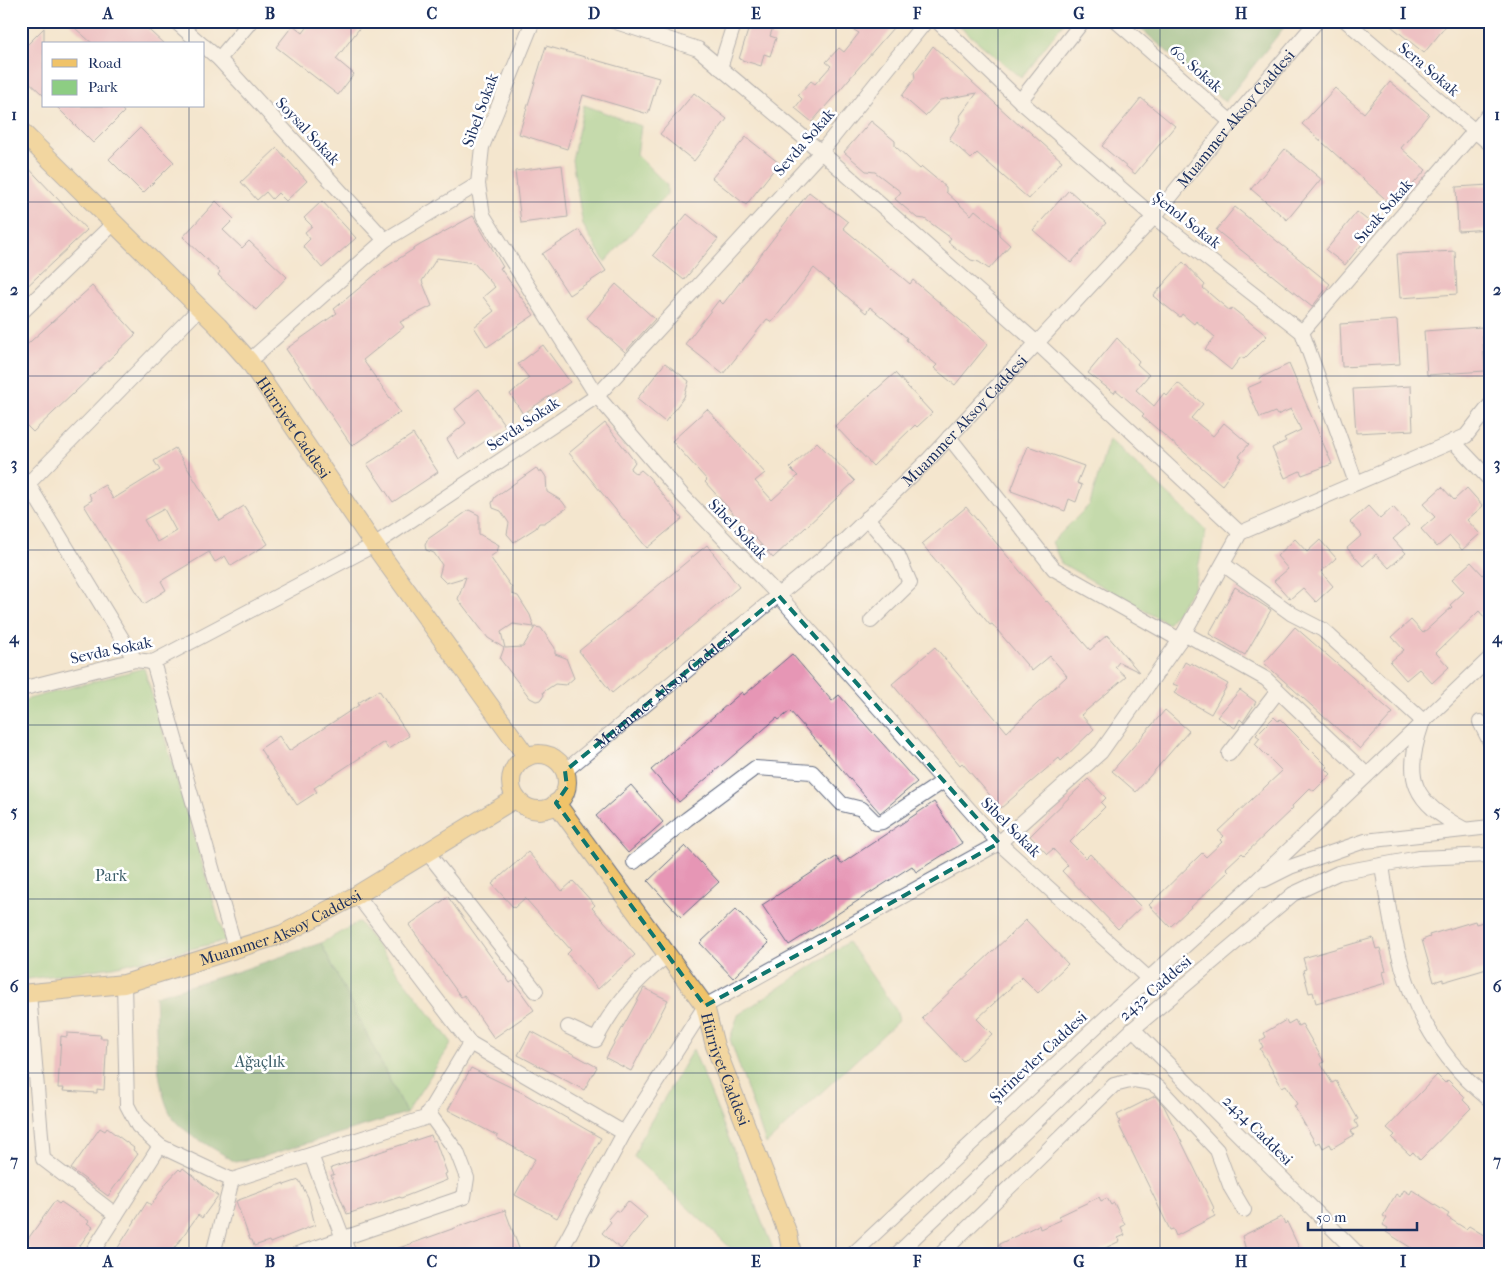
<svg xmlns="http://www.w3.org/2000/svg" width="1511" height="1275" font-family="'IM FELL French Canon',serif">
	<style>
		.green { fill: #8dcd83; stroke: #547e70 }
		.forest { fill: #72b071; stroke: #467068 }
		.building { fill: #e696b5; fill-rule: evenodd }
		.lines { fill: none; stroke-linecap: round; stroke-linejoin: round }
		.minor-casing { stroke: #676f85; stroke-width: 16 }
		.major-casing { stroke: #676f85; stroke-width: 20 }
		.minor { stroke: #fff; stroke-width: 14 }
		.major { stroke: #f0c369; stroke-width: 18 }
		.marked { fill: none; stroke: #0f766e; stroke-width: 4; stroke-dasharray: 10 6; stroke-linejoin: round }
		.grid { fill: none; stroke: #1b2f5e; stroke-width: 1; stroke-opacity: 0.55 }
		.labels { text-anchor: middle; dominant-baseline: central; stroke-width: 5; stroke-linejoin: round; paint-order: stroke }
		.street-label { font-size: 16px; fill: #1b2f5e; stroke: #fff }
		.park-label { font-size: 16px; fill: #3d5e69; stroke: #fff }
		.neatline { fill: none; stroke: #1b2f5e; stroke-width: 2 }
		.grid-label { font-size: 16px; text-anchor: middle; font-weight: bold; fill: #1b2f5e }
	</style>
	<rect width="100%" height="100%" fill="#fff"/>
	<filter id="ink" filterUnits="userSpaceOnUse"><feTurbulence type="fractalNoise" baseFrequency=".02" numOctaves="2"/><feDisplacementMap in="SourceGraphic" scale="10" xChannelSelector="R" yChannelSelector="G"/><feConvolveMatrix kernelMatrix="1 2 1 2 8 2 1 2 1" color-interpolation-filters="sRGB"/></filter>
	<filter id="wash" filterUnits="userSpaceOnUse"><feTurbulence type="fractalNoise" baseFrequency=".0096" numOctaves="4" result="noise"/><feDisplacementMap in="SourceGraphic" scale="20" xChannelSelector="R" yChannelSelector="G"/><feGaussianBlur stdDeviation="1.12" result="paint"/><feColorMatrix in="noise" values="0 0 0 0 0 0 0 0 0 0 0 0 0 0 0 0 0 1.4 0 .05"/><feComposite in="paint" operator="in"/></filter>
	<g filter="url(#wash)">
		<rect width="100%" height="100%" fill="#f4e6ce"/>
		<path class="green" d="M953 21H1065L1021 78Z
			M584 105 641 126 637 155 667 185V194L605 262 583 225 572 160Z
			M1109 438 1206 530 1194 587 1168 624 1061 563 1052 542 1090 504Z
			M144 668 225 941 113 967 21 980V701Z
			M359 922 452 1043 406 1113 321 943Z
			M848 942 896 1010 899 1020 766 1144 730 1039 738 1015Z
			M693 1049 775 1254H737L634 1157 641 1138Z"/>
		<path class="forest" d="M1132 21H1289L1225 102Z
			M321 943 406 1113 262 1157 235 1162C217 1150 197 1140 180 1126 153 1103 157 1029 155 996L239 971Z"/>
		<g id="blocks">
			<path class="building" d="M67 21H139L164 44H93Z
				M312 21H365L336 59 354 74 338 95 276 47 293 25 303 33Z
				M751 21H775L770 36 776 38 770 56 764 54 761 66 739 59Z
				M861 21H899L812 122 795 108 802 99 798 95 811 81 815 84 831 66 826 62 839 48 844 52 852 42 859 33 854 30Z
				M1385 21H1450L1424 53Z
				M44 28V96L21 74V51Z
				M546 46 659 78 648 114 583 95 567 149 519 134Z
				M933 46 1021 127 1022 125 1062 161 1029 199 977 153 971 159 949 139 961 121 960 116 977 93 940 100 925 116 902 96 915 78 914 72Z
				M1390 82 1429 114 1401 148 1426 170 1393 206 1302 124 1335 88 1364 113Z
				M694 93 727 119 694 161 660 134Z
				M1141 98 1175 126 1135 174 1102 146Z
				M56 106H119L124 112 93 143Z
				M871 121 895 141V146L920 169 922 167 946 187V192L971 215 975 210 999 230V235L1010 245 989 269 979 262 971 260 948 242 951 238 925 219 917 218 895 199 901 192 875 172 866 171 844 152Z
				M140 128 174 162 143 193 109 159Z
				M746 137 779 163 746 205 712 178Z
				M277 148 307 181 286 201 278 193 272 199 266 192 257 200 241 182Z
				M1285 149 1321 179 1287 220 1251 189Z
				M21 160 87 230 21 292Z
				M562 165 568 217 521 223 515 171Z
				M1490 185V229L1458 231 1456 187Z
				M1069 190 1106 223 1071 263 1033 230Z
				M809 192 848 222 843 228 910 284 913 280 988 344 955 385 934 368 937 365 906 340 907 338 870 307 866 313 814 268 772 322 767 319 723 374 685 344 719 300 723 304Z
				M216 201 234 219 223 230 242 248 249 241 287 277 256 310 218 275 220 272 183 237Z
				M322 201 356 238 322 268 303 246 310 239 305 232 312 226 304 218Z
				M1235 207 1330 284 1312 307 1216 230Z
				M1357 212 1376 227 1345 265 1326 250Z
				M687 214 718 239 684 280 653 255Z
				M473 216 503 267 500 268 534 315 487 347 474 327 494 311 483 297 495 287 474 263 437 258 422 281 432 306 400 322 404 327 363 360 400 412 352 446 286 349 337 313 334 309 381 270 420 245Z
				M579 230 606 271 569 295 542 254Z
				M1455 251 1457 294 1400 298 1397 254Z
				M1183 262 1205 285 1203 288 1230 311 1232 308 1267 336 1244 359 1241 357 1231 370 1205 349 1215 337 1196 321 1194 324 1182 314 1180 317 1153 296Z
				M616 284 655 319 625 352 587 318Z
				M92 286 136 334 33 432 21 420V350Z
				M1397 320 1400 364 1342 367 1340 324Z
				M1482 327 1485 371 1427 375 1424 331Z
				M1117 338 1139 361 1137 364 1149 375 1136 390 1154 406 1164 393 1167 396 1178 383 1203 404 1191 418 1213 436 1224 423 1249 444 1239 456 1242 458 1222 485 1142 416 1144 414 1116 390 1114 393 1088 373Z
				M543 345 570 382 523 414 510 394 529 378 518 364Z
				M665 363 689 381 684 397 665 422 637 399Z
				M1289 364 1332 464 1302 475 1300 471 1285 478 1272 448 1286 441 1284 438 1301 430 1291 409 1277 415 1275 412 1260 418 1247 388 1261 382 1260 378Z
				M895 373 932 413 917 427 915 425 873 466 835 426Z
				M1411 386 1413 430 1356 433 1353 389Z
				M479 389 506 427 459 459 447 439 466 423 455 409Z
				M707 409 765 473 755 481 772 500 798 476 790 468 817 442 855 481 773 558 705 482 707 480 672 441Z
				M605 423 635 462 630 469 636 474 641 470 649 477 682 519 647 548 569 453Z
				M413 434 438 472 393 502 367 464Z
				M1028 446 1084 466 1077 483 1082 485 1076 502 1069 499 1065 511 1011 491Z
				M175 448 220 521 244 506 268 544 231 566 225 556 215 562 209 552 161 581 166 590 144 604 84 505 92 500 89 494 105 485 113 499 160 470 154 461ZM164 509 176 531 157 542 144 520Z
				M536 468 539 473 542 471 546 477 547 492 562 501 567 508 544 523H539L536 528 514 542 507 534 509 523 501 511 493 508 492 503 495 497Z
				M1442 487 1454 500 1467 488 1483 506 1467 520 1480 534 1462 550 1450 536 1437 547 1421 529 1435 517 1423 504Z
				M1368 506 1380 519 1393 507 1409 525 1393 539 1406 553 1389 568 1376 554 1363 566 1347 548 1362 535 1350 522Z
				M966 507 1046 602 1047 601 1090 650 1107 635 1139 672 1119 662 1115 667 1126 677 1081 715 1094 729 1061 761 1059 758 1001 808 962 763 960 765 892 684 935 647 1007 732 1067 676 1050 656 1032 671 992 624 990 625 922 544Z
				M469 510 479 515V534L499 545 497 552 490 557 512 588V594L518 596 530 615 534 627 513 624 501 632 505 648 523 647 535 627 541 628 555 648V654L566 658 574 678 566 685 555 684 543 692 544 695 541 700 536 701 530 698 500 659 504 648 488 638 458 599 466 577 446 583 439 576 442 565 434 553 426 550 425 545 428 539Z
				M1295 539 1307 552 1320 540 1336 558 1321 572 1333 586 1316 602 1303 588 1290 599 1274 581 1288 569 1277 556Z
				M707 545 739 587 612 693 579 651Z
				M1471 562 1483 575 1490 569V624L1479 611 1436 653 1449 667 1432 683 1419 669 1406 680 1390 662 1404 650 1392 637 1411 620 1423 633 1452 607 1450 605 1464 592 1452 579Z
				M1235 587 1271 610 1245 655 1209 634Z
				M1295 627 1393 713 1360 749 1264 663Z
				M792 654 832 701 839 695 917 782 880 813 790 711 779 720 777 718 679 802 651 770 742 692 744 695Z
				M1185 662 1190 665 1191 663 1228 684 1211 714 1174 693 1178 686 1173 684Z
				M379 690 409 736 388 749 384 742 314 788 317 792 297 805 260 749 279 736 289 751 359 705 358 703Z
				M1240 690 1256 702 1243 722 1240 719 1235 728 1217 717Z
				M1165 710 1189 731 1136 792 1112 771Z
				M1274 717 1278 721 1280 719 1328 767 1326 769 1331 774 1314 791 1310 788 1292 806 1293 808 1244 855 1242 853 1226 868 1229 871 1170 927 1149 905 1202 853 1206 857 1222 842 1220 840 1224 836 1218 831 1282 771 1255 744 1260 738 1256 735Z
				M1088 779 1106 798 1101 803 1105 807 1070 842 1086 858 1090 854 1141 907 1118 929 1062 871 1068 865 1053 849 1047 854 1030 836Z
				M631 785 663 822 628 853 596 816Z
				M934 802 962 843 916 872 912 866 789 945 762 905 836 857 841 864Z
				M685 846 719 882 681 917 648 881Z
				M528 852 562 891 573 881 595 905 592 908 635 955 598 989 567 954 571 950 525 898 514 908 492 884Z
				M448 897 510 983 513 981 534 1010 494 1038 464 995 461 997 409 925Z
				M736 909 769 943 733 978 700 943Z
				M1026 920 1068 964 1038 993 1022 977 977 1019 992 1034 963 1061 922 1018Z
				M1490 920V968L1443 982V979L1434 982 1422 940 1430 937 1429 935 1475 921 1476 924Z
				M1373 938 1376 949 1380 948 1386 971 1383 972 1386 983 1316 1003 1313 992 1309 993 1303 970 1306 969 1303 958Z
				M644 988 668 1000 631 1071 606 1058Z
				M1286 1020 1288 1024 1295 1020 1298 1026 1302 1024 1324 1062 1321 1064 1326 1073 1332 1083 1336 1081 1358 1119 1355 1121 1358 1127 1351 1131 1354 1135 1332 1148 1330 1144 1323 1148 1320 1142 1316 1144 1294 1106 1297 1104 1286 1085 1282 1087 1260 1049 1263 1047 1260 1041 1266 1037 1264 1033Z
				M531 1031 597 1067 584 1090 518 1055Z
				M67 1033 101 1035 100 1038H107L104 1090 97 1089V1093L63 1091 64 1088H58L61 1036 67 1037Z
				M471 1068 523 1093 601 1138 557 1218 515 1195 535 1159 497 1138 498 1136 448 1110Z
				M1437 1075 1445 1083 1448 1080 1465 1097 1463 1100 1471 1108 1420 1160 1413 1152 1410 1155 1392 1138 1395 1135 1387 1128Z
				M1155 1096 1164 1106 1214 1208 1212 1210 1215 1216 1176 1236 1173 1229 1170 1230 1118 1123 1120 1122 1117 1115Z
				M100 1128 105 1131 107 1128 134 1148 133 1150 138 1154 108 1196 71 1169Z
				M431 1135 433 1141 435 1140 447 1173 445 1174 447 1180 401 1198 400 1197 347 1214 331 1175H334L331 1168Z
				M183 1168 218 1196 202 1218 198 1215 170 1254H114L147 1202 151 1205 167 1182 179 1169 181 1171Z
				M299 1180 308 1197 315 1225 270 1243 269 1241 254 1246 252 1240H250L236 1201 284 1183V1185Z
				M1404 1190 1410 1194 1412 1190 1449 1214 1447 1217 1466 1229 1469 1226 1490 1239V1254H1421L1386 1232 1388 1228 1383 1225 1387 1218 1383 1216 1396 1194 1400 1197Z
				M1099 1197 1101 1201 1107 1198 1111 1205 1114 1203 1125 1225 1121 1227 1125 1235 1118 1238 1120 1241 1093 1254H1003L999 1244 1039 1225 1040 1229 1061 1220 1059 1216Z
				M55 1201 59 1204 61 1202 89 1221 87 1223 93 1227 74 1254H35L25 1243Z
				M628 1201 647 1217 621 1249 602 1233 611 1222 608 1219 616 1210 619 1212Z
				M505 1210 521 1254H388V1252Z
				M1281 1217 1285 1224 1287 1222 1302 1254H1247L1242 1236Z"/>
		</g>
	</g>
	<g filter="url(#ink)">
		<use href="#blocks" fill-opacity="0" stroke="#676f85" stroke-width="1"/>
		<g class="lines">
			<g class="minor-casing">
				<g id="minor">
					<path d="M175 21 201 44"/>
					<path d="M533 21 482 147 478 184 483 215 597 396 683 496 779 596 999 843 1150 980"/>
					<path d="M613 21 698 49 821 152 1038 344 1240 533"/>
					<path d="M937 21 1020 101 1154 217 1302 332 1356 483"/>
					<path d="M1116 21 1231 122"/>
					<path d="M1346 21 1490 144"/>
					<path d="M204 46 219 59 385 240"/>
					<path d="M219 59 251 21"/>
					<path d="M720 68 735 21"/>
					<path d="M1020 101 1083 21"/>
					<path d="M21 313 114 223"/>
					<path d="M1302 332 1490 113"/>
					<path d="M249 361 385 240 478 184"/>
					<path d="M949 437 1054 569 1180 640"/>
					<path d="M1453 441 1490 480"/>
					<path d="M21 476 28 484 135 660"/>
					<path d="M21 491 200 308"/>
					<path d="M867 518 898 555 910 583 871 621"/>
					<path d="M1223 564 1292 614 1323 630 1423 721"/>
					<path d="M1184 633 1266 679 1367 775"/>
					<path d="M153 662 235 948"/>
					<path d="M21 689 135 660 153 662 374 545 597 396 821 152 926 21"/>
					<path d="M1480 722 1490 742"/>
					<path d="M1422 724C1403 779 1413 802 1464 829"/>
					<path d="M1229 754 1278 691"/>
					<path id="s1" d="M565 771 845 540 929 459 1154 217 1226 128 1317 21"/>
					<path d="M427 852 536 991"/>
					<path d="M634 862 687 819 755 768 812 772 842 804 862 809 876 823 882 822 944 781"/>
					<path d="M1382 865C1395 958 1412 1038 1490 1100"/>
					<path d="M1264 880 1290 867 1365 841 1490 827"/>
					<path d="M357 895 470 1043 624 1133"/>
					<path d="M124 984 127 1105 138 1126 160 1146 232 1180 425 1118 470 1043"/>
					<path d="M29 993 43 1159 116 1215"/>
					<path d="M568 1027 596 1040C613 1005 637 979 668 955"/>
					<path d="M1133 1029 1358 1254"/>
					<path d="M311 1155 349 1254"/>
					<path d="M91 1254 160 1146"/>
					<path d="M213 1254 232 1180"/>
					<path d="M297 1254 464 1197 467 1178 457 1152 428 1112"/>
					<path d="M559 1254 624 1133 705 1006 999 843 1101 752 1180 640 1240 533 1466 436 1490 405"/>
					<path d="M853 1254 1116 1008 1249 888 1490 658"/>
					<path d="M897 1254 1133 1029 1293 894 1338 873 1419 858 1490 855"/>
					<path d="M941 1254 1114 1085 1134 1080 1151 1083 1159 1088 1217 1150 1231 1188 1244 1210"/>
				</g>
			</g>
			<g class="major-casing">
				<g id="major">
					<path id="s2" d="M21 131 218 326 249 361 374 545 527 757"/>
					<circle cx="539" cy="782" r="28"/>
					<path id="s3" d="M556 803 705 1006 715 1046 788 1234 792 1254"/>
					<path id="s4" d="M21 994 124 984 283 934 357 895 516 798"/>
				</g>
			</g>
			<use href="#minor" class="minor"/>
			<use href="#major" class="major"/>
		</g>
	</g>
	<path d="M0 0H1511V1275H0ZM779 596 999 843 705 1006 556 803 567 787 565 771Z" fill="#f4e6ce" fill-opacity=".55" fill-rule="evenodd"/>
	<path class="marked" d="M779 596 999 843 705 1006 556 803 567 787 565 771Z"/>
	<path class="grid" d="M189 21V44M351 21V1254M513 21V1254M675 21V1254M836 21V1254M998 21V1254M1160 21V1254M1322 21V1254M189 106V1254M21 202H1490M21 376H1490M21 550H1490M21 725H1490M21 899H1490M21 1073H1490"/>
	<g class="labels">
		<g class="street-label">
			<text transform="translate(1196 68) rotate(41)">60. Sokak</text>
			<text transform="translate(1429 69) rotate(40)">Sera Sokak</text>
			<text transform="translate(480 110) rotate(-70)">Sibel Sokak</text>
			<text stroke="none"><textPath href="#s1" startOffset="938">Muammer Aksoy Caddesi</textPath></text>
			<text transform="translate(308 131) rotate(47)">Soysal Sokak</text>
			<text transform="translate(804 142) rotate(-49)">Sevda Sokak</text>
			<text transform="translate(1383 211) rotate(-49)">Sıcak Sokak</text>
			<text transform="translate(1187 220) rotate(38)">Şenol Sokak</text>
			<text stroke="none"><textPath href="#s1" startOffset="532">Muammer Aksoy Caddesi</textPath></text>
			<text transform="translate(523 424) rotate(-34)">Sevda Sokak</text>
			<text stroke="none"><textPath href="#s2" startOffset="404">Hürriyet Caddesi</textPath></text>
			<text transform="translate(738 529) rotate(46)">Sibel Sokak</text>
			<text transform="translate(111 650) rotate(-12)">Sevda Sokak</text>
			<text stroke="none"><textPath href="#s1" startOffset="128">Muammer Aksoy Caddesi</textPath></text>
			<text transform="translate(1011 827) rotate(45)">Sibel Sokak</text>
			<text stroke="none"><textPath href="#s4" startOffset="270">Muammer Aksoy Caddesi</textPath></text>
			<text transform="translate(1155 988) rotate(-41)">2432 Caddesi</text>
			<text transform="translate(1038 1057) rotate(-43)">Şirinevler Caddesi</text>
			<text stroke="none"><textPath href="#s3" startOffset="318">Hürriyet Caddesi</textPath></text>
			<text transform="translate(1258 1130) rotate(45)">2434 Caddesi</text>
		</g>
		<g class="park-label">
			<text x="111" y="875">Park</text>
			<text x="260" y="1061">Ağaçlık</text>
		</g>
	</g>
	<rect width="1511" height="1275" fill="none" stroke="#fff" stroke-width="55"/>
	<rect x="42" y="42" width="162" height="65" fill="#ffffff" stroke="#a4acbf"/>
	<rect x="52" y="59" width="25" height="8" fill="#f0c369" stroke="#a4acbf"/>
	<text x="88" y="68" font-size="15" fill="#1b2f5e">Road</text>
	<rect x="52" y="80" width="25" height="15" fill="#8dcd83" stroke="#a4acbf"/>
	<text x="88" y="92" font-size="15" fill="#1b2f5e">Park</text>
	<path d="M1308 1222v8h109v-8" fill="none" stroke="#1b2f5e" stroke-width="2.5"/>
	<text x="1316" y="1222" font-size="15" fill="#1b2f5e" stroke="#ffffff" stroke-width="4" paint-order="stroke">50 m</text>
	<rect x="28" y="28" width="1456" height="1220" class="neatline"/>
	<g class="grid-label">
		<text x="108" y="19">A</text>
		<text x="270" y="19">B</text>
		<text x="432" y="19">C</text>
		<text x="594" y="19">D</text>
		<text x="756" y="19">E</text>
		<text x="917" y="19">F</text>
		<text x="1079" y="19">G</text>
		<text x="1241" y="19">H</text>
		<text x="1403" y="19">I</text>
		<text x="14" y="120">1</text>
		<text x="1497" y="120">1</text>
		<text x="14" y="295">2</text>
		<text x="1497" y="295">2</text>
		<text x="14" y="469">3</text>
		<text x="1497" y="469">3</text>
		<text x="14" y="643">4</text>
		<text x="1497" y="643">4</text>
		<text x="14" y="817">5</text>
		<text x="1497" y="817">5</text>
		<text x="14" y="992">6</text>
		<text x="1497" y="992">6</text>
		<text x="14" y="1166">7</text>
		<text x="1497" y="1166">7</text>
		<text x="108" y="1267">A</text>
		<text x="270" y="1267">B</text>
		<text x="432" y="1267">C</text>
		<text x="594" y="1267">D</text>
		<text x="756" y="1267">E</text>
		<text x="917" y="1267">F</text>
		<text x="1079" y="1267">G</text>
		<text x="1241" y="1267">H</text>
		<text x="1403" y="1267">I</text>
	</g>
</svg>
